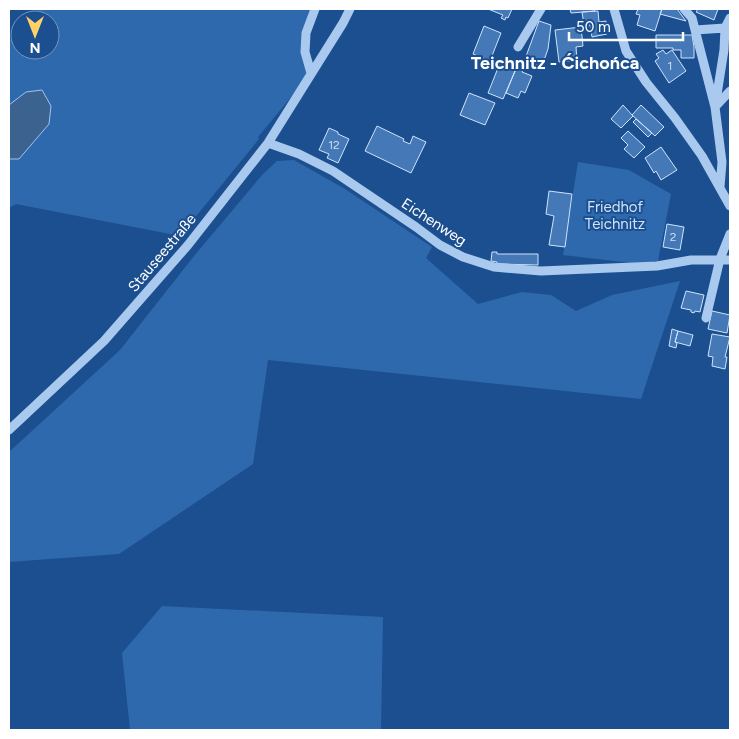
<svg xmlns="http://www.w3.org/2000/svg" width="739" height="739" font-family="Figtree,sans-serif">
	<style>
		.green { fill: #2e69ad }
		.water { fill: #3c6290; stroke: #9cc4f0 }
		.building { fill: #4478b7; stroke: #cfe3fa }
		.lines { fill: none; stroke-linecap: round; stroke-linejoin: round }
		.minor { stroke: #a9c9ee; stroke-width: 9 }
		.labels { text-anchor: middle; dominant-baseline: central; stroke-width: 4; stroke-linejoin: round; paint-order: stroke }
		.number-label { font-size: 12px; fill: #d0dded }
		.park-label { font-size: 15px; fill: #cfe3fa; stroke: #1b4f8f }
		.street-label { font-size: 15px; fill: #fff; stroke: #1b4f8f }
		.quarter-label { font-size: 18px; font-weight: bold; fill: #fff; stroke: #1b4f8f }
	</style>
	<rect width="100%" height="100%" fill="#1b4f8f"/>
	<path class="green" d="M40 9H315L306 33 311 73 258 137 259 139 180 236 16 204 9 208V41L20 30V50H50V20H29Z
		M294 160 345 189 432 247 426 258 478 304 522 292 551 295 576 311 612 295 680 281 641 399 268 360 253 464 119 554 9 562V452L120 350 194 256 262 175 277 161Z
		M578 162 629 170 671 194 657 266 563 255Z
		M162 606 383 617 381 730H130L122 653Z"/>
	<path class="water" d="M42 90 51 106 49 124 19 159H9V105L26 92Z"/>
	<path class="building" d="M488 9H512L508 18 506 17 505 20 501 18 503 15Z
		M570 9H594L595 11 571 13Z
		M638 9H662L655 31 637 25 640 15 636 14Z
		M662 9H677L686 21 660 14Z
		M698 9H718L714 20 696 12Z
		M598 11 599 22 606 21 607 34 592 37 590 25H584L582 12Z
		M539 21 551 25 548 49 542 66 525 59Z
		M484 26 501 33 490 61 473 54Z
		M581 27 583 46 576 47 577 60 559 62 555 30Z
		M656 35H692L694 47V58H681V50H673V48H656Z
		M663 50 666 54 672 50 686 71 669 83 655 61 659 58 656 54Z
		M500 63 516 69 503 99 488 93Z
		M517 66 524 69 522 72 532 76 525 93 521 91 518 98 506 93Z
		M469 93 495 103 485 125 460 115Z
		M623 105 633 116 621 128 611 119Z
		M641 105 664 127 655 136 632 115Z
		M636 119 652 133 648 137 633 122Z
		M377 126 404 139 403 141 410 144 413 136 426 142 411 173 365 151Z
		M329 128 338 132V134L349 139 338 163 327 158 329 154 319 150Z
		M628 131 645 147 634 158 624 149 628 145 621 138Z
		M661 147 677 170 661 180 656 171 654 173 645 158Z
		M549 191 572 194 565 247 549 245 554 216 546 214Z
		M667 224 684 227 680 250 663 247Z
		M492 252H497V254H538V265L497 264V262L491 261Z
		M686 291 704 295 700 312 695 311 694 313 691 312V310L681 308Z
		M712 311 730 315 727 333 708 329Z
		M672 329 678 331 675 342 677 343 676 348 669 346Z
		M678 331 693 335 690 346 675 342Z
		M712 334 730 337 725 357H727L725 369 712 366 713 357 708 356Z"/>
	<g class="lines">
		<path class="minor" d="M614 9 626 51 646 82 675 118 702 156 730 206
			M684 9 692 18 715 107 724 50 725 28 730 18
			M695 30 725 28
			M518 47 541 9
			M311 73 305 52 306 33 315 9
			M268 143 299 154 333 171 416 227 440 245 463 257 494 267 541 271 657 266 691 260H730
			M720 187 722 162 715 107 730 91
			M706 318 720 259 730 234
			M9 430 104 341 188 245 268 143 343 23 350 9"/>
	</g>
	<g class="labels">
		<g class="number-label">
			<text x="670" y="66">1</text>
			<text x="334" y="145">12</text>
			<text x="673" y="237">2</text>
		</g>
		<g class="park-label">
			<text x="615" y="207">Friedhof<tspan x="615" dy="17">Teichnitz</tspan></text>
		</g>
		<g class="street-label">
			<text transform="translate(434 222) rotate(33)">Eichenweg</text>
			<text transform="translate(162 253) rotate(-50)">Stauseestraße</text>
		</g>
		<g class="quarter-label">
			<text x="555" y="63">Teichnitz - Ćichońca</text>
		</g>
	</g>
	<rect width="739" height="739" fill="none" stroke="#ffffff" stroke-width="20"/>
	<g transform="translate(35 35) rotate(180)"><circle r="24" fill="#1b4f8f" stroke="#7695bc"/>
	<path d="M0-4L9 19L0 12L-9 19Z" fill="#ffd166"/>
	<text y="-8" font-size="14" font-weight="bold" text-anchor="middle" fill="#ffffff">N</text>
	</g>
	<path d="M569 32v8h114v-8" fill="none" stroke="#ffffff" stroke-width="2.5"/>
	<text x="576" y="32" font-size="15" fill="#ffffff" stroke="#1b4f8f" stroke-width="4" paint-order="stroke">50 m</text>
</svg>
